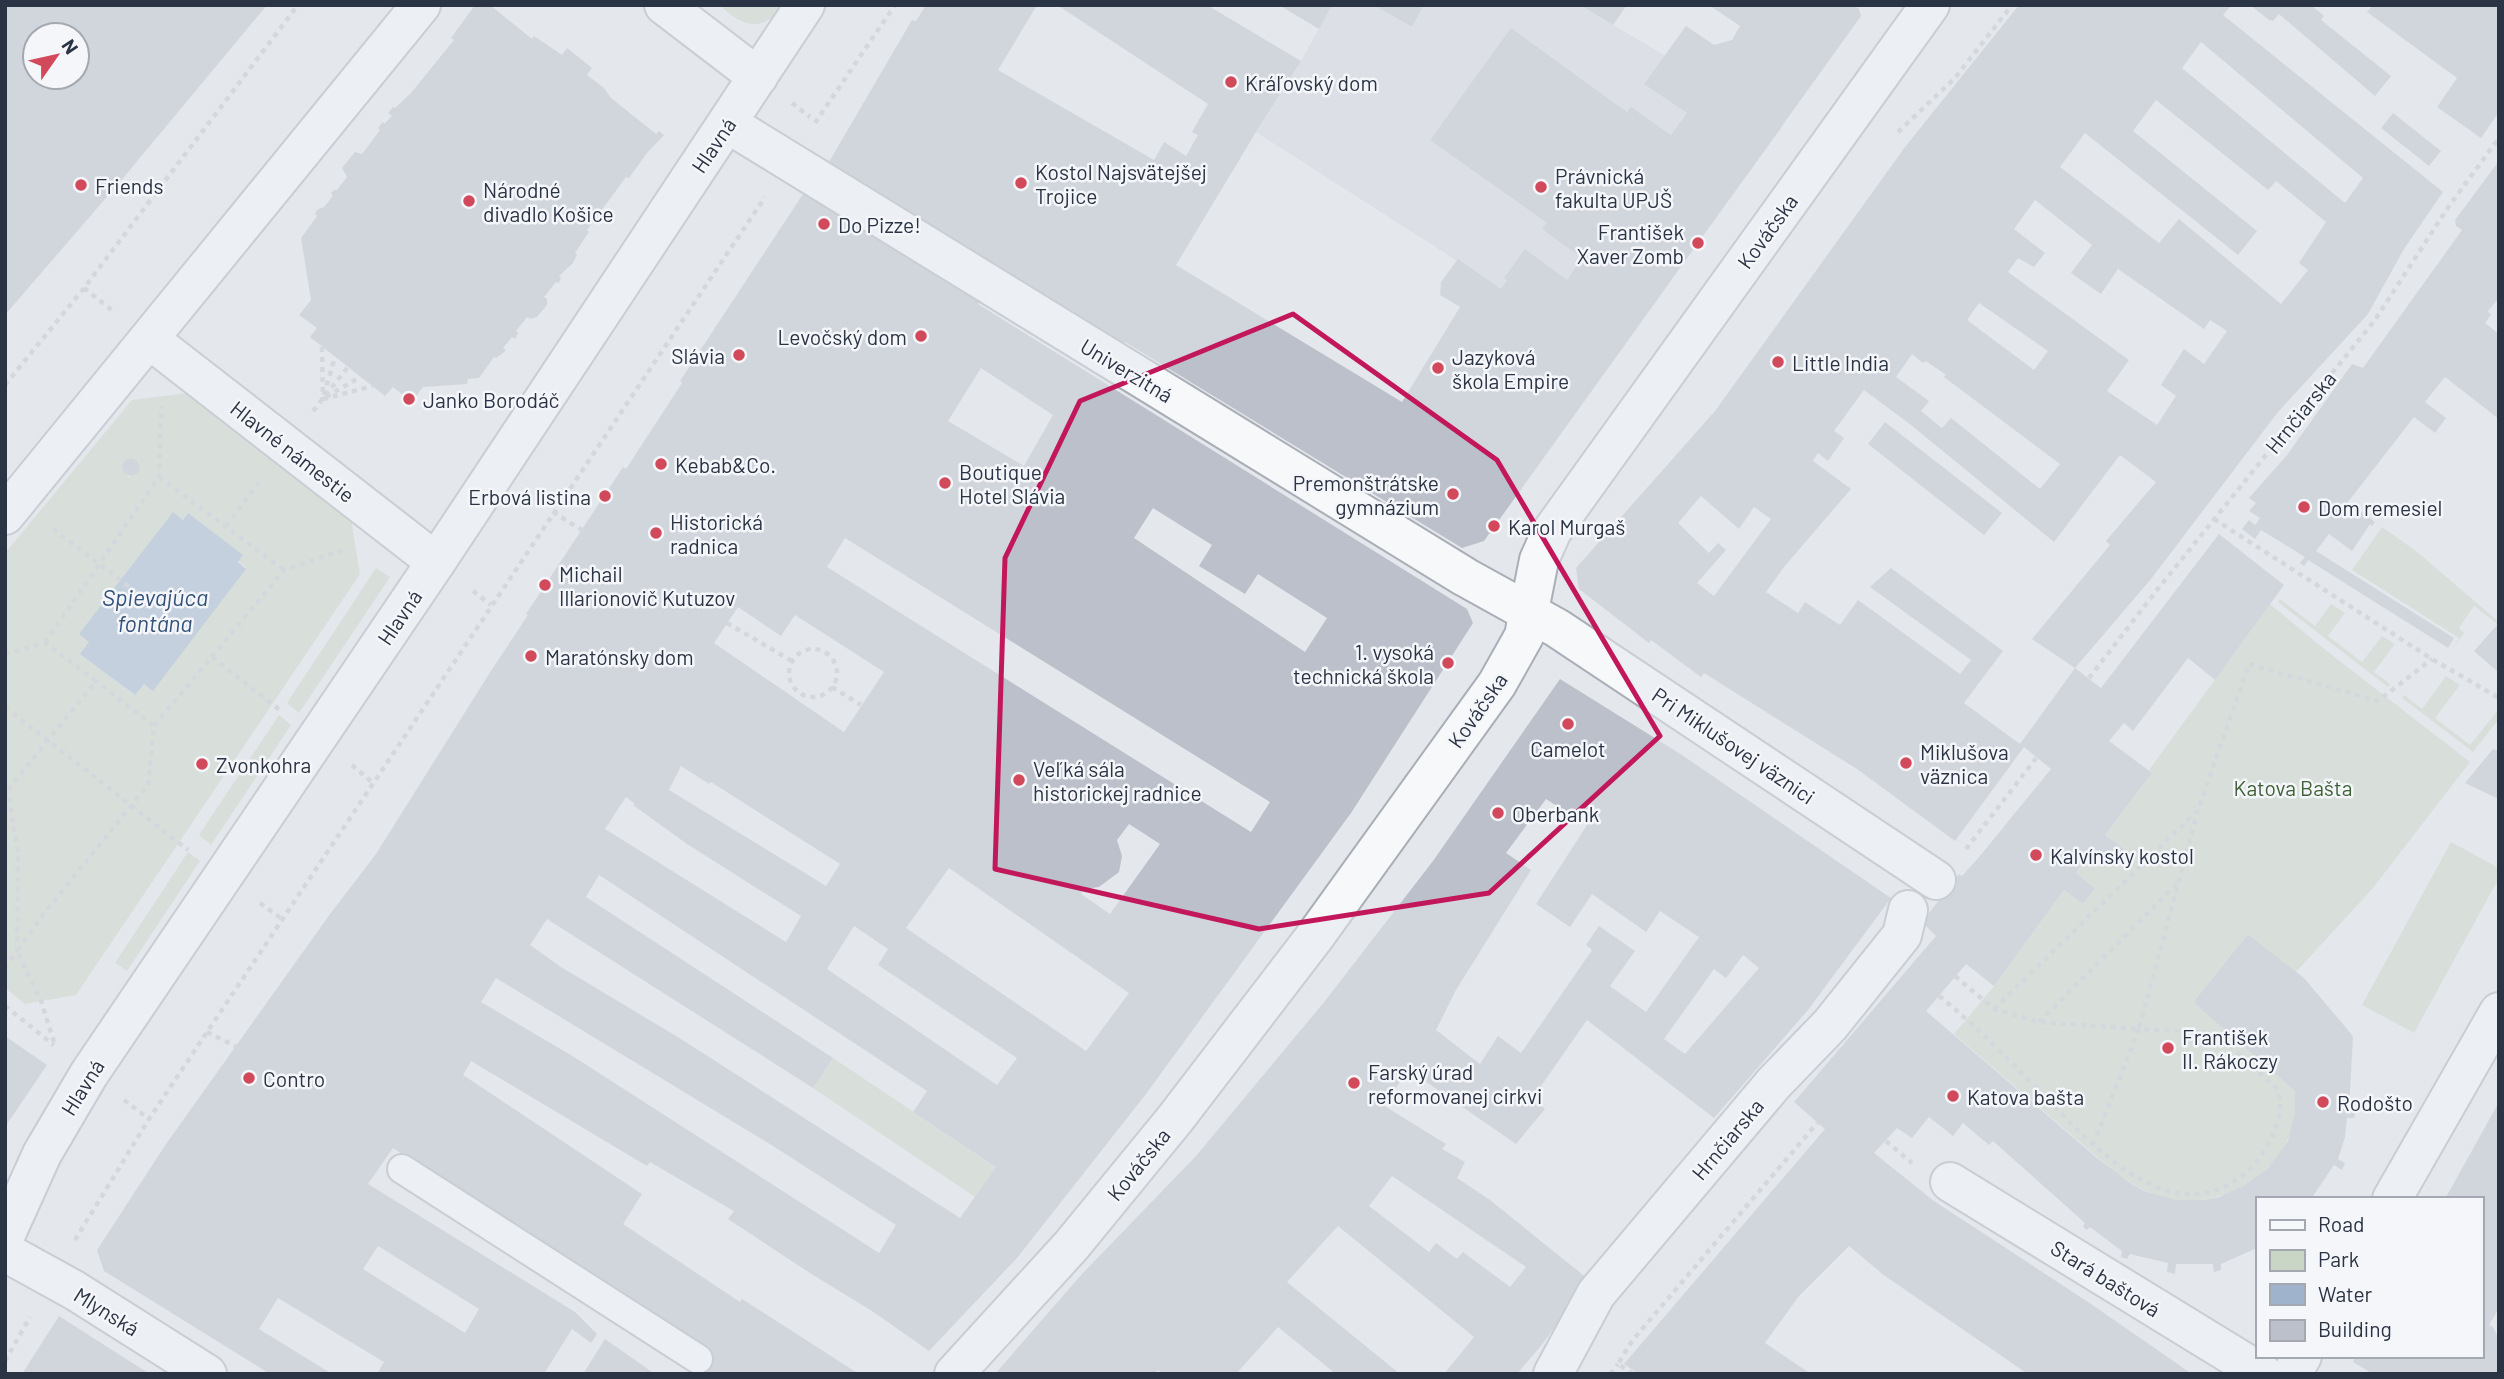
<svg xmlns="http://www.w3.org/2000/svg" width="2504" height="1379" font-family="Barlow,sans-serif">
	<style>
		.built { fill: #d2d6de }
		.green { fill: #c9d6c5; fill-rule: evenodd }
		.water { fill: #9fb4cc }
		.building { fill: #bbc0ca; fill-rule: evenodd }
		.lines { fill: none; stroke-linecap: round; stroke-linejoin: round }
		.service-casing { stroke: #a9aeb7; stroke-width: 32 }
		.pedestrian-casing { stroke: #a9aeb7; stroke-width: 42 }
		.minor-casing { stroke: #a9aeb7; stroke-width: 42 }
		.path { stroke: #c2c5cb; stroke-width: 4.5; stroke-dasharray: 5 5; stroke-linecap: butt }
		.service { stroke: #f7f8fa; stroke-width: 28 }
		.pedestrian { stroke: #f7f8fa; stroke-width: 38 }
		.minor { stroke: #f7f8fa; stroke-width: 38 }
		.marked { fill: none; stroke: #c2185b; stroke-width: 5; stroke-linejoin: round }
		.poi-dot { fill: #d1495b; stroke: #f4f6f9; stroke-width: 2.5 }
		.labels { text-anchor: middle; dominant-baseline: central; stroke-width: 5; stroke-linejoin: round; paint-order: stroke }
		.poi-label { font-size: 21px; fill: #2b3445; stroke: #f4f6f9; text-anchor: start }
		.street-label { font-size: 21px; fill: #2b3445; stroke: #f4f6f9 }
		.park-label { font-size: 21px; fill: #3f6138; stroke: #f4f6f9 }
		.water-label { font-size: 23px; font-style: italic; fill: #34527a; stroke: #f4f6f9 }
	</style>
	<rect width="100%" height="100%" fill="#e4e7ec"/>
	<path class="built" d="M1332 5H1373L1412 27 1424 5H1580L1783 126 1613 359 1507 280 1501 289 1256 132 1301 61Z"/>
	<path class="green" d="M720 5H783C763 34 742 27 720 5Z
		M187 393 351 519 360 574 76 995 25 1004 5 988V553L132 400ZM134 458 140 463C140 471 137 475 129 477L123 471V465L127 459ZM188 513 246 568 134 695 81 653Z
		M2382 527 2416 551 2499 622V625L2474 606 2459 628 2464 633 2452 650 2459 638 2352 570Z
		M376 568 390 577 299 713 287 703Z
		M2280 599 2315 626 2331 604 2345 613 2328 636 2362 662 2382 636 2395 644 2374 672 2390 684 2388 687 2278 602Z
		M2270 604 2323 648 2470 762 2373 888 2296 972 2248 934 2195 1000V1004L2295 1091C2305 1156 2236 1208 2176 1200 2153 1197 2135 1186 2117 1174L1954 1034 1994 986 2064 890 2083 904 2095 888 2076 873 2091 853 2111 867 2124 850 2105 835 2152 773 2149 770Z
		M2446 676 2460 685 2435 718 2470 745 2499 709V719L2473 752 2402 698 2404 695 2422 709Z
		M279 715 291 725 211 845 199 835Z
		M2451 842 2499 868V878L2414 1033 2362 1005Z
		M188 852 200 861 127 971 115 963Z
		M833 1058 996 1167 975 1197 813 1088Z"/>
	<path class="water" d="M173 512 183 520 188 513 243 555 238 562 246 569 153 691 144 684 135 695 80 654 89 642 79 634Z"/>
	<path class="building" d="M5 5H267L124 177 5 315ZM35 35H77V77H35Z
		M475 5H490L532 39 534 36 562 55 567 48 592 68 587 75 604 88 611 98 656 134 659 131 664 135 647 153 629 178 626 177 587 230 589 232 575 253 577 255 573 263 559 276 561 278 559 283 556 282 544 297 547 299V305L537 317 531 319 527 317 516 331 518 333 515 339 512 337 503 348 506 350 503 353 496 358 494 357 479 378 468 379 467 384 423 387 412 402 393 387 385 396 310 337 317 328 299 315 311 300 301 238 317 216 315 214 317 210 324 207 333 196 331 193 334 190H337L347 177 342 168 355 152 362 154 380 130 378 128 383 122 384 124 392 116 388 113 393 107 395 108 411 93 454 40 451 38Z
		M926 5H1037L998 70 1154 160 1164 142 1186 156 1198 135 1192 132 1208 104 1057 5H1207L1301 61 1256 132 1176 265 1402 402 1460 307 1440 295 1441 282 1458 259 1501 289 1507 280 1504 278 1525 249 1567 280 1582 258 1542 229 1547 223 1430 140 1511 28 1627 112 1631 107 1671 135 1687 113 1644 84 1686 26 1714 45 1732 40 1740 26 1709 5H1853L1859 9 1861 16 1484 541 1462 548 1125 342 1123 344 826 167 912 20 916 21Z
		M1279 5H1332L1319 29Z
		M1373 5H1424L1412 27Z
		M1580 5H1627L1613 25Z
		M2019 5H2232L2223 15 2443 192 2404 249 2368 314 2278 412 2151 579 2075 668 2032 639 2110 545 2106 541 2156 482 2120 455 2054 542 1911 425 1864 390 1834 431 1844 438 1828 461 1818 453 1813 461 1851 489 1784 567 1766 592 1798 613 1805 602 1840 625 1858 600 1960 674 1971 660 1870 587 1891 568 2003 651 1964 703 2020 744 2075 668 2101 688 2219 534 2284 585 2215 680 2188 658 2133 731 2124 723 2109 741 2152 773 2105 835 2124 849 2111 867 2091 853 2076 873 2095 888 2083 904 2064 890 1994 986 1966 964 1926 1011 2097 1158 2130 1183 2144 1191 2176 1200H2204L2219 1197 2245 1185 2268 1168 2288 1141 2295 1112V1091L2195 1004V1000L2248 934 2304 978 2353 1036 2349 1110 2356 1111 2354 1118H2347L2345 1137 2338 1159 2345 1163 2342 1170 2334 1165 2311 1199H2257V1248L2221 1264V1270L2214 1272 2213 1264H2176L2175 1274 2167 1272 2168 1263 2130 1254 2127 1259 2121 1257 2122 1251 2090 1227 2086 1230 2083 1226 2085 1223 1993 1141 1989 1145 1963 1123 1953 1136 1929 1117 1912 1138 1897 1128 1874 1153 1934 1201 2091 1304 2192 1374H2028L1885 1276 1849 1246 1799 1296 1765 1343 1811 1374H1639L1624 1364 1825 1129 1794 1102 1936 936 1922 922 1959 874 1962 876 1980 856 2051 769 2024 747 1955 841 1857 769 1704 673 1701 677 1651 640 1649 643 1579 589 1576 568 1715 411 1905 147ZM2201 42 2363 178 2345 203 2182 68ZM2156 100 2268 190 2276 181 2326 222 2299 263 2308 270 2281 304 2179 219 2159 243 2060 167 2085 133 2238 255 2257 231 2133 131ZM2035 200 2092 245 2071 273 2101 294 2118 269 2204 329 2210 320 2227 331 2204 364 2184 349 2161 385 2176 396 2157 425 2107 391 2129 360 2008 272 2018 258 2034 267 2045 253 2014 229ZM1979 303 2048 351 2034 370 1967 320ZM1912 354 1923 363 1926 361 1946 375 1944 377 2060 464 2040 489 1951 418 1942 428 1921 411 1929 401 1896 377ZM1701 496 1739 529 1754 507 1771 519 1714 596 1697 583 1726 550 1718 543 1709 553 1678 523Z
		M2250 5H2311L2324 16 2321 20 2391 76 2375 96 2279 14 2273 21 2269 20Z
		M2373 5H2499V112L2481 138 2437 107 2457 78 2367 12Z
		M2393 113 2441 151 2429 166 2381 128Z
		M2499 161V298L2488 311 2491 315 2485 323 2499 334V419L2445 377 2425 402 2446 418 2435 433 2414 417 2348 502 2375 522 2372 526 2370 524 2352 551 2329 534 2316 551 2454 638 2448 648 2308 560 2304 566 2300 563 2305 557 2261 530 2255 539 2242 529 2249 520 2255 525 2260 518 2249 511 2256 503 2249 498 2287 455 2352 364 2363 368 2462 230 2456 226 2455 220Z
		M805 191 933 272 982 299 978 304 1467 609 1473 623 1351 813 1146 1094 1017 1258 929 1351 872 1311 813 1275 728 1219 734 1211 732 1210 650 1162 647 1166 471 1061 463 1075 642 1194 623 1224 740 1302 742 1299 859 1374H690L704 1350 393 1148 368 1184 575 1312 597 1334 591 1343 572 1329 544 1374H377L384 1362 278 1298 259 1329 332 1374H270L104 1271 97 1250 166 1144 330 914 376 854 489 674 528 615 526 614 623 467 626 469 682 383 680 381ZM981 368 1053 415 1024 466 948 421ZM1153 508 1212 545 1199 566 1245 594 1258 574 1327 618 1305 652 1134 538ZM845 538 1270 802 1251 832 827 567ZM738 607 781 636 795 615 884 672 844 732 714 643ZM681 766 709 784 711 782 840 864 826 886 669 790ZM626 797 635 804 633 805 687 844 801 916 786 942 605 829ZM1129 824 1160 844 1110 914 1081 894 1084 889 1099 887 1119 872 1122 856 1117 840ZM949 868 1129 993 1086 1051 906 928ZM599 875 927 1091 913 1112 996 1167 960 1218 681 1039 561 967 530 945 547 919 813 1088 833 1058 586 897ZM854 926 888 949 878 965 1017 1058 997 1085 827 969ZM496 978 773 1146 896 1225 879 1253 574 1057 481 1002ZM378 1246 479 1309 465 1333 363 1269Z
		M1885 422 2002 513 1984 535 1868 444Z
		M122 467a9 9 0 1 1 18 0a9 9 0 1 1-18 0Z
		M2497 625 2499 627V673L2474 651Z
		M1560 679 1682 755 1891 898 1808 1010 1714 1118 1587 1020 1532 1099 1545 1109 1516 1144 1409 1070 1383 1105 1446 1144 1442 1149 1465 1162 1457 1178 1490 1200 1588 1279 1544 1342 1517 1374H1444L1474 1337 1338 1226 1287 1282 1400 1374H1336L1278 1327 1236 1374H1163L1158 1370 1155 1374H995L1082 1274 1196 1156 1325 1001 1433 861ZM1546 799 1587 825 1536 904 1570 927 1592 894 1646 932 1660 911 1699 937 1646 1012 1610 986 1635 951 1599 926 1586 945 1592 950 1521 1053 1498 1036 1480 1064 1436 1030 1456 990 1531 870 1506 853ZM1743 955 1759 968 1685 1054 1664 1039 1714 969 1726 978ZM1392 1176 1526 1267 1510 1287 1463 1252 1457 1259 1436 1243 1429 1252 1369 1206Z
		M2493 749 2499 751V799L2465 783Z
		M5 1036 47 1065 5 1127Z
		M2499 1102V1308L2489 1325 2493 1327 2499 1340V1374H2373L2353 1362 2356 1356H2481V1199H2445Z
		M59 1316 112 1350 150 1374H22Z
		M605 1339 655 1374H583Z"/>
	<g class="lines">
		<g class="service-casing">
			<path id="service" d="M402 1169 698 1359"/>
		</g>
		<g class="pedestrian-casing">
			<path id="pedestrian" d="M664 5 758 77
				M727 123 1465 577 1557 628 1936 880
				M149 339 436 562
				M5 515 421 5
				M5 1236 42 1154 89 1074 436 562 805 5
				M5 1252 74 1290 207 1374"/>
		</g>
		<g class="minor-casing">
			<path id="minor" d="M1950 1182 2263 1374
				M2392 1199 2499 1012
				M954 1374 1071 1246 1175 1119 1316 935 1497 684 1524 636 1539 560 1552 531 1930 5
				M1553 1374 1596 1294 1774 1083 1830 1025 1902 935 1908 910
				M2292 1374 2302 1356"/>
		</g>
		<path class="path" d="M792 103 810 117
			M815 123 895 5
			M1898 132 1955 78 2012 5
			M84 288 113 311
			M322 347 323 399
			M5 385 84 288 298 5
			M324 395 335 357
			M326 397 360 377
			M323 399 373 386
			M313 411 348 367
			M159 477 284 570
			M553 512 582 530
			M2214 519 2432 659 2499 698
			M226 526 259 482
			M53 529 152 604
			M473 591 491 605
			M727 623 792 661
			M45 643 159 477 161 406
			M789 673a24 24 0 1 1 48 0a24 24 0 1 1-48 0Z
			M5 654 45 643 96 681 8 790 5 791
			M212 657 281 711
			M2089 678 2157 590 2375 320 2449 206 2499 138
			M832 687 861 705
			M5 707 188 850
			M154 726 284 570 346 549
			M352 765 373 783
			M1966 849 2037 757
			M260 903 282 919
			M5 968 17 951 18 853 8 791
			M1955 976 1994 1009 2039 1022 2139 1029 2198 810 2249 664 2378 701 2432 659
			M1939 996C1973 1023 2002 1054 2033 1084 2076 1128 2153 1221 2223 1187 2243 1177 2255 1167 2266 1148 2277 1129 2286 1108 2276 1088L2216 1033 2139 1029 2093 1145
			M5 1006 54 1045
			M1994 1009 2197 811
			M2039 1022 2178 883
			M207 1032 237 1047
			M54 1042 41 1001 17 951 45 912 148 785 154 726 96 681
			M124 1100 149 1119
			M1886 1141 1912 1163
			M75 1240 149 1119 765 197
			M5 1361 30 1317
			M1610 1374 1618 1364
			M1633 1374 1618 1364 1632 1341 1818 1122"/>
		<use href="#service" class="service"/>
		<use href="#pedestrian" class="pedestrian"/>
		<use href="#minor" class="minor"/>
	</g>
	<path d="M0 0H2504V1379H0ZM1293 314 1497 460 1660 736 1489 893 1259 929 995 869 1005 558 1080 401Z" fill="#e4e7ec" fill-opacity=".55" fill-rule="evenodd"/>
	<path class="marked" d="M1293 314 1497 460 1660 736 1489 893 1259 929 995 869 1005 558 1080 401Z"/>
	<g class="poi-dot">
		<circle cx="1231" cy="82" r="7"/>
		<circle cx="1021" cy="183" r="7"/>
		<circle cx="81" cy="185" r="7"/>
		<circle cx="1541" cy="187" r="7"/>
		<circle cx="469" cy="201" r="7"/>
		<circle cx="824" cy="224" r="7"/>
		<circle cx="1698" cy="243" r="7"/>
		<circle cx="921" cy="336" r="7"/>
		<circle cx="739" cy="355" r="7"/>
		<circle cx="1778" cy="362" r="7"/>
		<circle cx="1438" cy="368" r="7"/>
		<circle cx="409" cy="399" r="7"/>
		<circle cx="661" cy="464" r="7"/>
		<circle cx="945" cy="483" r="7"/>
		<circle cx="1453" cy="494" r="7"/>
		<circle cx="605" cy="496" r="7"/>
		<circle cx="2304" cy="507" r="7"/>
		<circle cx="1494" cy="526" r="7"/>
		<circle cx="656" cy="533" r="7"/>
		<circle cx="545" cy="585" r="7"/>
		<circle cx="531" cy="656" r="7"/>
		<circle cx="1448" cy="663" r="7"/>
		<circle cx="1568" cy="724" r="7"/>
		<circle cx="1906" cy="763" r="7"/>
		<circle cx="202" cy="764" r="7"/>
		<circle cx="1019" cy="780" r="7"/>
		<circle cx="1498" cy="813" r="7"/>
		<circle cx="2036" cy="855" r="7"/>
		<circle cx="2168" cy="1048" r="7"/>
		<circle cx="249" cy="1078" r="7"/>
		<circle cx="1354" cy="1083" r="7"/>
		<circle cx="1953" cy="1096" r="7"/>
		<circle cx="2323" cy="1102" r="7"/>
	</g>
	<g class="labels">
		<g class="poi-label">
			<text x="1245" y="82">Kráľovský dom</text>
			<text x="1035" y="171">Kostol Najsvätejšej<tspan x="1035" dy="24">Trojice</tspan></text>
			<text x="1555" y="175">Právnická<tspan x="1555" dy="24">fakulta UPJŠ</tspan></text>
			<text x="95" y="185">Friends</text>
			<text x="483" y="189">Národné<tspan x="483" dy="24">divadlo Košice</tspan></text>
			<text x="838" y="224">Do Pizze!</text>
			<text x="1684" y="231" text-anchor="end">František<tspan x="1684" dy="24">Xaver Zomb</tspan></text>
			<text x="907" y="336" text-anchor="end">Levočský dom</text>
			<text x="725" y="355" text-anchor="end">Slávia</text>
			<text x="1452" y="356">Jazyková<tspan x="1452" dy="24">škola Empire</tspan></text>
			<text x="1792" y="362">Little India</text>
			<text x="423" y="399">Janko Borodáč</text>
			<text x="675" y="464">Kebab&amp;Co.</text>
			<text x="959" y="471">Boutique<tspan x="959" dy="24">Hotel Slávia</tspan></text>
			<text x="1439" y="482" text-anchor="end">Premonštrátske<tspan x="1439" dy="24">gymnázium</tspan></text>
			<text x="591" y="496" text-anchor="end">Erbová listina</text>
			<text x="2318" y="507">Dom remesiel</text>
			<text x="670" y="521">Historická<tspan x="670" dy="24">radnica</tspan></text>
			<text x="1508" y="526">Karol Murgaš</text>
			<text x="559" y="573">Michail<tspan x="559" dy="24">Illarionovič Kutuzov</tspan></text>
			<text x="1434" y="651" text-anchor="end">1. vysoká<tspan x="1434" dy="24">technická škola</tspan></text>
			<text x="545" y="656">Maratónsky dom</text>
			<text x="1568" y="748" text-anchor="middle">Camelot</text>
			<text x="1920" y="751">Miklušova<tspan x="1920" dy="24">väznica</tspan></text>
			<text x="216" y="764">Zvonkohra</text>
			<text x="1033" y="768">Veľká sála<tspan x="1033" dy="24">historickej radnice</tspan></text>
			<text x="1512" y="813">Oberbank</text>
			<text x="2050" y="855">Kalvínsky kostol</text>
			<text x="2182" y="1036">František<tspan x="2182" dy="24">II. Rákoczy</tspan></text>
			<text x="1368" y="1071">Farský úrad<tspan x="1368" dy="24">reformovanej cirkvi</tspan></text>
			<text x="263" y="1078">Contro</text>
			<text x="1967" y="1096">Katova bašta</text>
			<text x="2337" y="1102">Rodošto</text>
		</g>
		<g class="street-label">
			<text transform="translate(713 145) rotate(-56)">Hlavná</text>
			<text transform="translate(1767 231) rotate(-54)">Kováčska</text>
			<text transform="translate(1127 370) rotate(31)">Univerzitná</text>
			<text transform="translate(2300 412) rotate(-51)">Hrnčiarska</text>
			<text transform="translate(293 451) rotate(38)">Hlavné námestie</text>
			<text transform="translate(399 617) rotate(-56)">Hlavná</text>
			<text transform="translate(1477 710) rotate(-55)">Kováčska</text>
			<text transform="translate(1734 745) rotate(34)">Pri Miklušovej väznici</text>
			<text transform="translate(82 1087) rotate(-58)">Hlavná</text>
			<text transform="translate(1727 1139) rotate(-50)">Hrnčiarska</text>
			<text transform="translate(1138 1164) rotate(-51)">Kováčska</text>
			<text transform="translate(2106 1278) rotate(32)">Stará baštová</text>
			<text transform="translate(107 1311) rotate(32)">Mlynská</text>
		</g>
		<g class="park-label">
			<text x="2293" y="787">Katova Bašta</text>
		</g>
		<g class="water-label">
			<text x="155" y="597">Spievajúca<tspan x="155" dy="26">fontána</tspan></text>
		</g>
	</g>
	<rect width="2504" height="1379" fill="none" stroke="#2b3445" stroke-width="14"/>
	<rect x="2256" y="1197" width="228" height="161" fill="#f4f6f9" stroke="#a4a8b1" stroke-width="2"/>
	<rect x="2270" y="1220" width="35" height="10" fill="#f7f8fa" stroke="#a4a8b1" stroke-width="2"/>
	<text x="2318" y="1232" font-size="21" fill="#2b3445">Road</text>
	<rect x="2270" y="1250" width="35" height="21" fill="#c9d6c5" stroke="#a4a8b1" stroke-width="2"/>
	<text x="2318" y="1267" font-size="21" fill="#2b3445">Park</text>
	<rect x="2270" y="1284" width="35" height="21" fill="#9fb4cc" stroke="#a4a8b1" stroke-width="2"/>
	<text x="2318" y="1302" font-size="21" fill="#2b3445">Water</text>
	<rect x="2270" y="1320" width="35" height="21" fill="#bbc0ca" stroke="#a4a8b1" stroke-width="2"/>
	<text x="2318" y="1337" font-size="21" fill="#2b3445">Building</text>
	<g transform="translate(56 56) rotate(56)"><circle r="33" fill="#f4f6f9" stroke="#a4a8b1" stroke-width="2"/>
	<path d="M0-5L12 26L0 18L-12 26Z" fill="#d1495b"/>
	<text y="-10" font-size="19" font-weight="bold" text-anchor="middle" fill="#2b3445">N</text>
	</g>
</svg>
